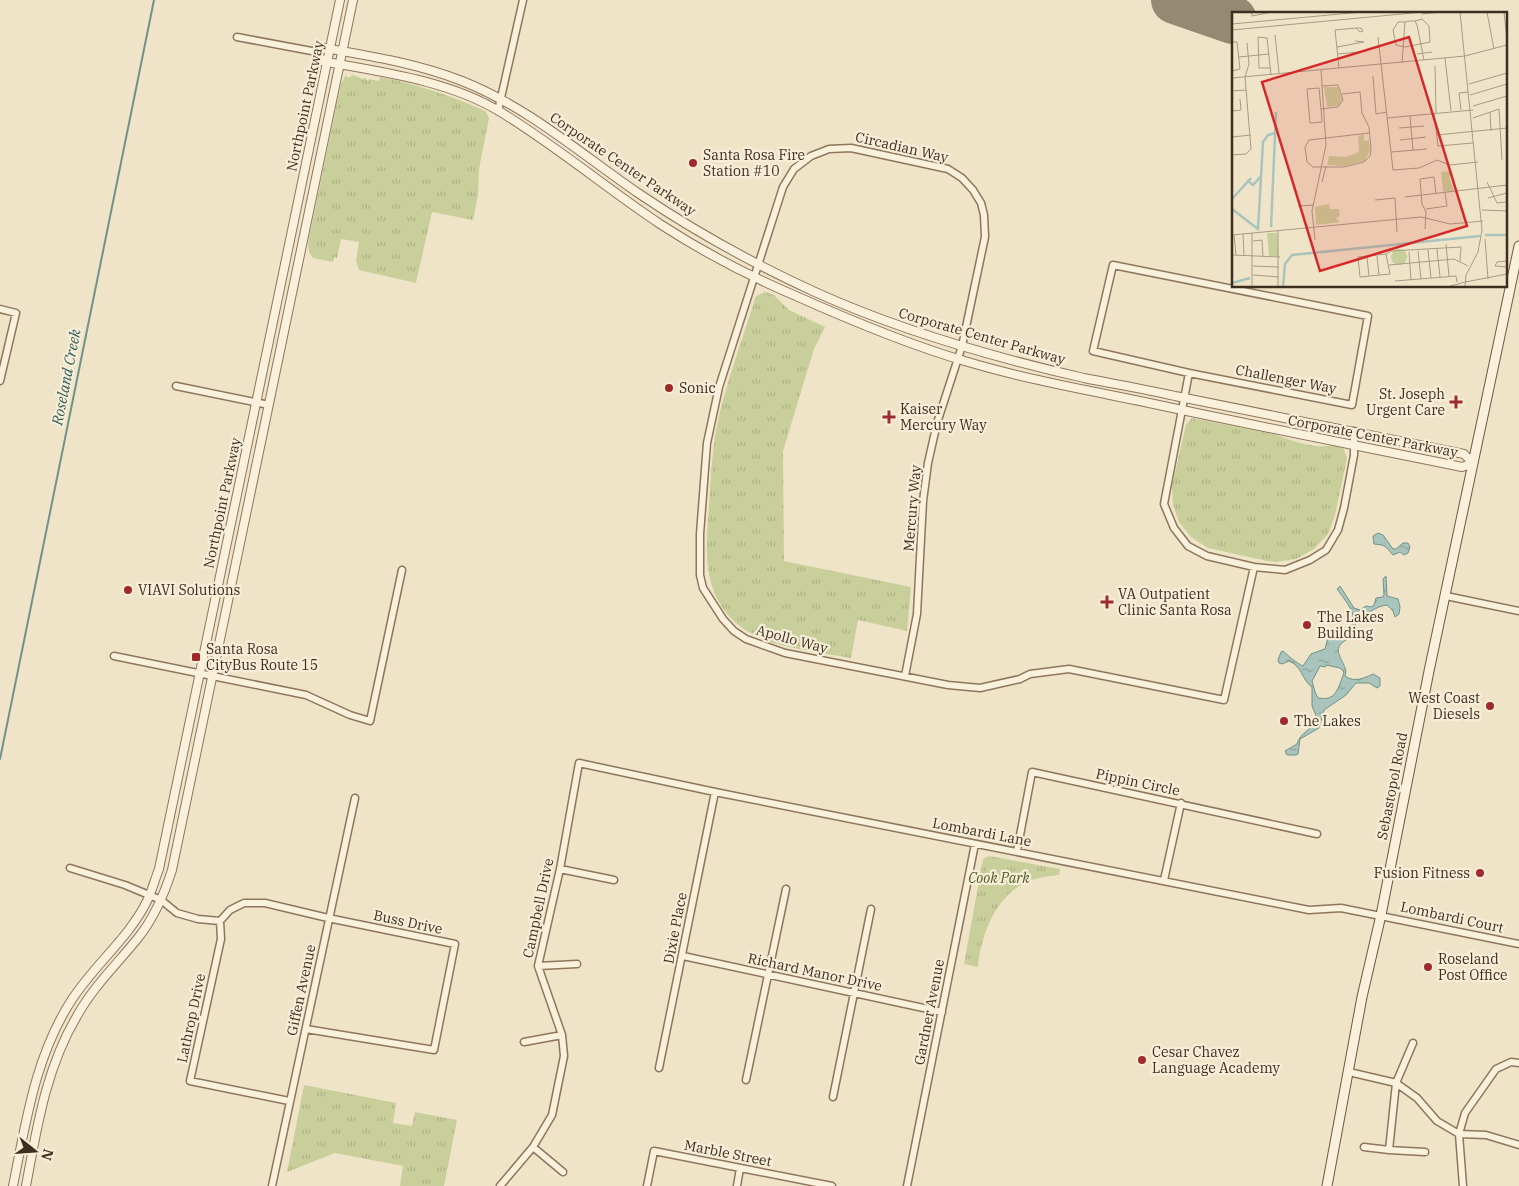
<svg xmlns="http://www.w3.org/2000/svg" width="1519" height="1186" font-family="'IBM Plex Serif',serif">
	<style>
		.grass { fill: url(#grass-tufts) }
		.water { fill: url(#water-ripples); stroke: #6f938a; fill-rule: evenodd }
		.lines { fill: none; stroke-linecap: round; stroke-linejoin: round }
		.stream { stroke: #6f938a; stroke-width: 2 }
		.runway { stroke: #968974; stroke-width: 48 }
		.minor-casing { stroke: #8d765c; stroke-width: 9 }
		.tertiary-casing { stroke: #8d765c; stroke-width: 10 }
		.secondary-casing { stroke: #6f573f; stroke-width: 11 }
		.minor { stroke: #faf1dc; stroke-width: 6 }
		.tertiary { stroke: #faf1dc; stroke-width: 8 }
		.secondary { stroke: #faf1dc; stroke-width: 9 }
		.poi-dot { fill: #9e2a2b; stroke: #f7eed8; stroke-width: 2 }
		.labels { text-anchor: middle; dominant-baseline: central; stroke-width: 4.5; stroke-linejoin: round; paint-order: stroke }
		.street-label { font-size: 14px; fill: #3d2e20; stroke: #f7eed8 }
		.poi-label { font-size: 14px; fill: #3d2e20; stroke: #f7eed8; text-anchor: start }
		.park-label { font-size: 14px; font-style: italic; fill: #4d5a26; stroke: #f7eed8 }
		.water-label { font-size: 15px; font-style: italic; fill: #2f5d5a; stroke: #f7eed8 }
		.inset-river { fill: none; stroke: #a9c4bc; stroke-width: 2.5 }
		.inset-road { fill: none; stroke: #a89b85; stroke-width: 1 }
		.view { fill: #d62828; fill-opacity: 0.15; stroke: #d62828; stroke-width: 2.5 }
		.inset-edge { fill: none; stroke: #3d2e20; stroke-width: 2.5 }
	</style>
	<defs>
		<pattern id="grass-tufts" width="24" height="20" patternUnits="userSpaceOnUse" patternTransform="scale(1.25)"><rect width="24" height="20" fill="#c9cf9b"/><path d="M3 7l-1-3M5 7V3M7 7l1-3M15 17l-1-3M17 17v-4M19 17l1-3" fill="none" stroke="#aeb285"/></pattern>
		<pattern id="water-ripples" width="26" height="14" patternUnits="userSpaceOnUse" patternTransform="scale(1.25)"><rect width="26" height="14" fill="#a9c4bc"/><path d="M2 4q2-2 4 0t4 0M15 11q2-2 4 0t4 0" fill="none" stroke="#8ba098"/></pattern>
	</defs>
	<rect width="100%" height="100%" fill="#f0e4c8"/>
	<path class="grass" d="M346 75 348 78 353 75 363 79 366 78V80L369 81V79L379 81 380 77C416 84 449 95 483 110L486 112 489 118 479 169 478 195 473 220 432 212 416 283 359 270 356 261 359 242 341 239 337 258 334 257 333 262 313 258 309 252 308 243 341 84Z
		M765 292 774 295 789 310 825 327 814 349 783 451 784 561 911 587 907 631 858 620 851 658C814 651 765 648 736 623 701 592 706 548 709 506 711 478 712 448 718 420 728 378 743 337 756 296Z
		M1192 418 1277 435C1289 440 1302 444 1316 446 1326 447 1334 444 1344 449L1347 458 1335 515 1328 534 1314 549 1296 559 1276 562 1267 561 1208 548 1191 537 1179 522 1173 505 1172 486 1186 425Z
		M989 856 1060 869 1059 875C1050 876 1041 877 1032 880 997 892 981 933 978 967L964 964 983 859Z
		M304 1085 396 1103 393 1123 412 1126 415 1112 457 1120 444 1186H400L403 1166 335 1153 287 1172Z"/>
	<path class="water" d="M1378 533 1383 535 1393 549H1396L1403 543H1408L1410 547 1408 553 1404 555 1400 552 1393 555C1385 546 1386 545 1374 544L1373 536Z
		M1386 576 1387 596 1398 599 1400 607 1399 614 1395 617 1393 611 1387 605C1380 605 1360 616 1356 622 1354 626 1356 630 1355 634 1351 639 1345 639 1341 644 1334 651 1343 661 1345 668 1346 670 1346 674 1345 676 1355 683 1364 678 1373 674L1380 678V686L1377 688 1369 683H1356L1346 695 1324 710 1319 728 1300 739 1298 754 1296 755H1287L1285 751 1297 744C1300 732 1314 729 1317 718L1312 706V687C1301 679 1303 667 1289 661L1282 664 1279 663 1278 660 1281 652 1283 651C1287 655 1298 664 1303 666L1311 654 1325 649 1329 634C1335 631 1339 631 1345 629 1365 621 1343 598 1337 589L1340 586 1354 608 1360 610 1366 606 1371 607 1374 605 1376 598 1383 597 1384 595 1383 579ZM1326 665 1340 668 1344 672C1343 677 1341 680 1340 684 1335 696 1331 700 1318 698L1315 692 1312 681 1320 666 1325 667Z"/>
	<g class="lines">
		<path class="stream" d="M0 759 154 0"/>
		<path class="runway" d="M1175 0 1233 20"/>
		<g class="minor-casing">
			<path id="minor" d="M237 37 317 52
				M498 111 523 0
				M0 309 16 313 0 381
				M1189 373 1352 405 1368 316 1113 265 1093 351 1189 373 1164 504 1174 528 1188 546 1207 556 1254 567 1285 570 1310 560 1326 550 1338 530 1344 508 1354 455V431
				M176 386 264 404
				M1446 596 1519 611
				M114 656 306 695 350 715 370 721 402 570
				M905 676 917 614 923 501 928 463 937 423 962 346 985 237 984 215 981 203 973 190 962 178 948 169 851 148 829 149 811 156 794 169 783 187 719 387 707 443 700 534V575L703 588 723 619 734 631 746 639 785 653 948 685 980 688 1020 679 1030 674 1069 669 1224 700 1254 567
				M1017 851 1032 772 1317 834
				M70 868 125 885 161 900 177 913 198 919 220 921 230 910 244 903H265L328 918 455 944 434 1050 306 1029
				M560 869 614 880
				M1164 880 1181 803
				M220 921 221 939 190 1081 289 1101
				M683 956 942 1012
				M538 966 577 964
				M524 1042 562 1035
				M659 1068 715 792
				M1349 1072 1396 1083 1417 1098 1437 1121 1459 1134 1486 1135 1519 1145
				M746 1080 786 889
				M833 1097 871 909
				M533 1147 563 1172
				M1364 1147 1389 1150 1425 1152
				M1389 1150 1396 1083 1413 1043
				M272 1186 355 798
				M500 1186 533 1147 552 1115 564 1056 562 1035 538 966 560 869 579 763 715 792 1309 910 1341 908 1519 944
				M647 1186 654 1151 832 1186
				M737 1186 740 1168
				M907 1186 975 844
				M1463 1186 1459 1134 1465 1113 1496 1069 1511 1062 1519 1063"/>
		</g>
		<g class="tertiary-casing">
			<path id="tertiary" d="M325 48C371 56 419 64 462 81 528 107 581 154 638 193 694 231 754 264 815 292 901 331 992 357 1084 378 1114 384 1145 389 1175 396 1271 415 1367 435 1464 454L1473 463 1462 467C1359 446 1256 426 1154 404 1092 391 1029 380 968 362 909 345 852 321 796 296 749 276 703 252 660 224 606 188 555 145 499 111 447 80 381 72 322 61L317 52Z
				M13 1186C26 1122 35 1057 71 1001 93 966 129 938 147 901 152 891 155 879 159 869L340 0
				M26 1186C37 1127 46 1068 77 1016 93 987 117 964 138 938 154 918 164 895 172 870L353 0"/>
		</g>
		<g class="secondary-casing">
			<path id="secondary" d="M1327 1186 1362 997 1381 915 1429 671 1519 246"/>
		</g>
		<use href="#minor" class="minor"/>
		<use href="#tertiary" class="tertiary"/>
		<use href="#secondary" class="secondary"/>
	</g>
	<g class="poi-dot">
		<circle cx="693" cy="163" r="5"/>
		<circle cx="669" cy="388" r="5"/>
		<path d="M1453.5 394.5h5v5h5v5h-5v5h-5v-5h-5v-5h5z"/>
		<path d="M886.5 409.5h5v5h5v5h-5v5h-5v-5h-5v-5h5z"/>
		<circle cx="128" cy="590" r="5"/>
		<path d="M1104.5 594.5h5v5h5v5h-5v5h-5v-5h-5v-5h5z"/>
		<circle cx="1307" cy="625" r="5"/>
		<rect x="191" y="652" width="10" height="10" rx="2.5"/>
		<circle cx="1490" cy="706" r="5"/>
		<circle cx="1284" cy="721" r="5"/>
		<circle cx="1480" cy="873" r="5"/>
		<circle cx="1428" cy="967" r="5"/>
		<circle cx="1142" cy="1060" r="5"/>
	</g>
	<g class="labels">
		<g class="street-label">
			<text transform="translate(305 106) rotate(-78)">Northpoint Parkway</text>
			<text transform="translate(902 147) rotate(13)">Circadian Way</text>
			<text transform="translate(623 164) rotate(34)">Corporate Center Parkway</text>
			<text transform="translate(982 336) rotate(16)">Corporate Center Parkway</text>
			<text transform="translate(1286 379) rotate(11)">Challenger Way</text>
			<text transform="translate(1373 436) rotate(11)">Corporate Center Parkway</text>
			<text transform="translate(222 503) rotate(-78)">Northpoint Parkway</text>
			<text transform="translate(912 508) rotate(-85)">Mercury Way</text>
			<text transform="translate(792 639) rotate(15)">Apollo Way</text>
			<text transform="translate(1138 782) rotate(12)">Pippin Circle</text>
			<text transform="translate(1392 786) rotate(-79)">Sebastopol Road</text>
			<text transform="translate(982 832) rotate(11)">Lombardi Lane</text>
			<text transform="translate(538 908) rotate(-78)">Campbell Drive</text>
			<text transform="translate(1452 917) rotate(12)">Lombardi Court</text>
			<text transform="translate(408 922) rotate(12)">Buss Drive</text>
			<text transform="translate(675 928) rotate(-79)">Dixie Place</text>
			<text transform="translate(815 972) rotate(12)">Richard Manor Drive</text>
			<text transform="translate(301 990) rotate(-78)">Giffen Avenue</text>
			<text transform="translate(929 1012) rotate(-79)">Gardner Avenue</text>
			<text transform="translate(191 1018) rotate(-78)">Lathrop Drive</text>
			<text transform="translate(728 1153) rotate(11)">Marble Street</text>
		</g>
		<g class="poi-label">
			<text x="703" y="155">Santa Rosa Fire<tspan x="703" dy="16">Station #10</tspan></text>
			<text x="679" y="388">Sonic</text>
			<text x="1445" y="394" text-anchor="end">St. Joseph<tspan x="1445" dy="16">Urgent Care</tspan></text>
			<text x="900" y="409">Kaiser<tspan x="900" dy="16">Mercury Way</tspan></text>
			<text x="138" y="590">VIAVI Solutions</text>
			<text x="1118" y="594">VA Outpatient<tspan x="1118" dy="16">Clinic Santa Rosa</tspan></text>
			<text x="1317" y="617">The Lakes<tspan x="1317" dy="16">Building</tspan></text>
			<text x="206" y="649">Santa Rosa<tspan x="206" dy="16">CityBus Route 15</tspan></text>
			<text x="1480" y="698" text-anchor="end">West Coast<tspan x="1480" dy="16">Diesels</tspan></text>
			<text x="1294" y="721">The Lakes</text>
			<text x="1470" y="873" text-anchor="end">Fusion Fitness</text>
			<text x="1438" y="959">Roseland<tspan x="1438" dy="16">Post Office</tspan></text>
			<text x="1152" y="1052">Cesar Chavez<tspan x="1152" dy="16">Language Academy</tspan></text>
		</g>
		<g class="park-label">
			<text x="999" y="878">Cook Park</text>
		</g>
		<g class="water-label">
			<text transform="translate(66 377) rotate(-79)">Roseland Creek</text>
		</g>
	</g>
	<g transform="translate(1232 12)">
		<rect width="275" height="275" fill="#f0e4c8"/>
		<path d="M92 75H106L110 88 106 94 95 95ZM132 122V129L137 128 138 138 133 149 113 154 95 153 97 144 114 145 127 140 126 124ZM220 159 221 164 217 165 222 179 211 180 209 160ZM97 192 98 197H107L108 204 104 206 108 210 84 213 83 195ZM35 221H45L47 244H37ZM159 245a8 8 0 1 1 16 0a8 8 0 1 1-16 0Z" fill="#c9cf9b"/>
		<path class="inset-river" d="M16 169 21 173 29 164M0 187 19 166M0 197 26 217 31 130 36 123 43 121M39 215 44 100M253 223H275M0 271 18 266M51 275 53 252 60 243 248 224"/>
		<path class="inset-road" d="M20 0V4L40 0M228 0 250 218 246 240 234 263 233 275M255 0 262 37M272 0 275 28M190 2 210 0M173 10H166L161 18 164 33 173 35 198 30 197 14 190 7 183 9M0 12 130 0M124 16H129L131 19 128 20ZM0 18 191 0M43 23 47 61M146 25 161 158 187 156 205 148 218 153 246 150M0 30H5L8 57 0 59M105 35 132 30 123 29M106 42 127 40M185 42 200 40M7 45 37 42M213 46 219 99M170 51 173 10 178 9H183L185 13 192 48M203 54 204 101M38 56H27L26 25 35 26 39 63M107 56 103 18 124 16M141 64 144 102 155 100M0 66 233 44 275 33M237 72 275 61M110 82 128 80 130 101 137 115 139 137 138 144 132 150 112 155H81L75 150 73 135 77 128 137 121M238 83 275 72M1 87 0 79 14 78M241 94 275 84M89 97 87 76 75 77 78 111 90 110 89 97 106 95 111 88 106 73 90 74M229 98 227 81 236 80M0 99 9 98 8 87M258 100 259 119M202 101 206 134 241 131M178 104 181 138M155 106 241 98M241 106 267 97 270 148M167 116 192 114M205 123 275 116M0 125 19 123M168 128 194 125M159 140 195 137M0 143 14 142 19 137 13 65 17 52 15 31M90 170 94 154M255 170 265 191 275 190M173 185 275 173M256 186 275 181M143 188 163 186 165 220M66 194 82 193M194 197 215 194 213 181M250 198 275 199M193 217 194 200 190 192 188 167 202 165 204 182M46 219V275M11 222 12 243M0 223 189 205 218 212 251 209M2 223 4 243M253 227 256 267M83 228 80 199 94 133 89 58M21 229 30 228 31 245M214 232 217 264M205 237 208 265M196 238 199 266M186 239 189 267M177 240 179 268M154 242 158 262 128 265 126 245 154 242 159 239 229 235 228 249M0 243 48 245M145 244 147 263M135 245 137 264M275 249 265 250 263 254 275 255M157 253 222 247 236 254M21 254 47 255M21 263 47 265M163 269 224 264 225 270M233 270 275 262M20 275V221M215 275 233 270"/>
		<path class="view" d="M177 25 235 214 88 259 30 70Z"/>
		<rect width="275" height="275" class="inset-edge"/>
	</g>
	<g transform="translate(35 1151) rotate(107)" stroke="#f7eed8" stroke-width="4" paint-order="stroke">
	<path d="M0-4L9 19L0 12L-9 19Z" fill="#3d2e20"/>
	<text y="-8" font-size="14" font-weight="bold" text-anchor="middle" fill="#3d2e20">N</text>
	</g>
</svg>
